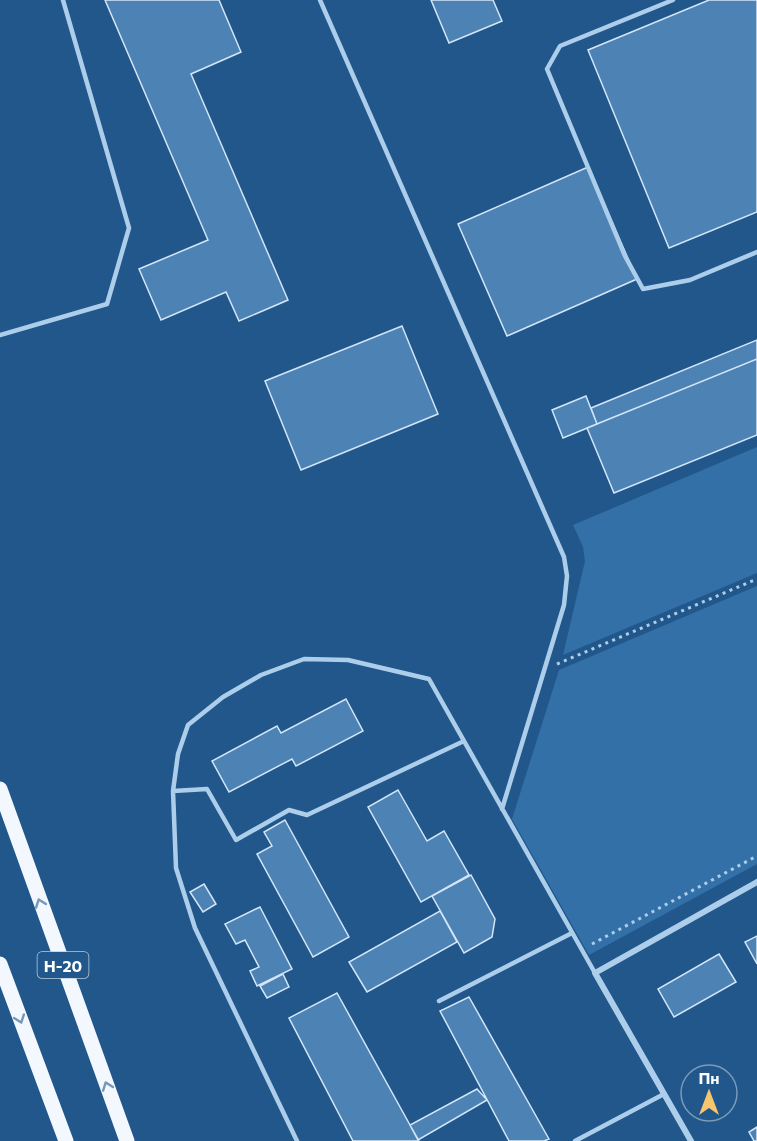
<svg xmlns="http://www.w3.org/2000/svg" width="757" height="1141" font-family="Commissioner,sans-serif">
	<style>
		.green { fill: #3470a8 }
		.building { fill: #4d82b4; stroke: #d2e6f8; stroke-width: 1.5 }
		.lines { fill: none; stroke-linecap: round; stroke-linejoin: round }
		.path { stroke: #adceeb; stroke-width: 3; stroke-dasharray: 3 4.5; stroke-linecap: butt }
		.service { stroke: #adceeb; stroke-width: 4.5 }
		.minor { stroke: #adceeb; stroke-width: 6 }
		.primary { stroke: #f2f8fe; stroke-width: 15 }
		.oneway { stroke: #7597b9 }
		.labels { text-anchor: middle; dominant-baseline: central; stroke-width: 6; stroke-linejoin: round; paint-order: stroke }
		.shield { fill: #21578b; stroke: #bccddc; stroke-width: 1.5 }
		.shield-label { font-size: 16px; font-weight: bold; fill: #fff }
	</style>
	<rect width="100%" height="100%" fill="#21578b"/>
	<path class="green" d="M757 447V573L563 655 585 561 583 547 573 525Z
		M757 586V864L589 955 512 819 559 670Z"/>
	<path class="building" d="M105 0H219L241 52 191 74 288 300 239 321 226 292 161 320 139 269 208 240Z
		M431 0H493L502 21 449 43Z
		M709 0H757V212L669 248 588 50Z
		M588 167 637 279 507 336 458 224Z
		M402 326 438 414 301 470 265 381Z
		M757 340V359L597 424 591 408Z
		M757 359V435L614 493 587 428Z
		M586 396 597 424 563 438 552 410Z
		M346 699 363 731 296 766 292 759 229 792 212 761 277 726 281 733Z
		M398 790 427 841 444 831 469 875 421 902 368 807Z
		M285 820 349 937 313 957 257 854 272 846 264 832Z
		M471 875 495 919 492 937 464 953 432 896Z
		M204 884 216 904 203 912 190 892Z
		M260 907 292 969 257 986 250 971 259 967 245 940 236 944 225 924Z
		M440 911 457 942 367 992 349 962Z
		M757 936V964L745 942Z
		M719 954 736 982 674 1017 658 989Z
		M283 974 289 987 267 998 260 986Z
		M337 993 410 1125 419 1141H353L289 1018Z
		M469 997 549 1139 544 1141H509L440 1011Z
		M477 1089 487 1100 418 1140 410 1125Z
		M757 1127V1141H754L749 1132Z"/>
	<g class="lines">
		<path class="path" d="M557 664 757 579
			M592 944 757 856"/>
		<path class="service" d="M320 0 564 557 567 576 564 605 502 809
			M673 0 560 46 547 69 625 256 643 289 690 280 757 252
			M0 335 107 304 129 228 63 0
			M173 791 207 789 236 840 289 810 307 815 464 741
			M439 1001 572 933
			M297 1141 195 928 176 868 173 791 178 754 188 725 223 697 261 675 304 659 348 660 429 679 595 973
			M575 1141 664 1094"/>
		<path class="minor" d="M691 1141 595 973 757 882"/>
		<path class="primary" d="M0 789 127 1141
			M0 964 66 1141"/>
	</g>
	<defs><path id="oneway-chevron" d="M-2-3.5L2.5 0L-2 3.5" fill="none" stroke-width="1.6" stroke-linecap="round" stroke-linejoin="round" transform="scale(1.5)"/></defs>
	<g class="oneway">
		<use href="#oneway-chevron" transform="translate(40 903) rotate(-110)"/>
		<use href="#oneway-chevron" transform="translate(20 1019) rotate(70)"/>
		<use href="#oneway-chevron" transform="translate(107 1086) rotate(-110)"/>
	</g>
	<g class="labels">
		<rect class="shield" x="37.5" y="952" width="51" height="26" rx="4.5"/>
		<g class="shield-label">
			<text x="63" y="965">Н-20</text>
		</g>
	</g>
	<g transform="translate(709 1093)"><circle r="28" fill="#21578b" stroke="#7a9ab9" stroke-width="1.5"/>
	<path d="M0-4.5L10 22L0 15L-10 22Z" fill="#f8c66e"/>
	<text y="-9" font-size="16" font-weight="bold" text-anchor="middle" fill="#ffffff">Пн</text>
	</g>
</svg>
